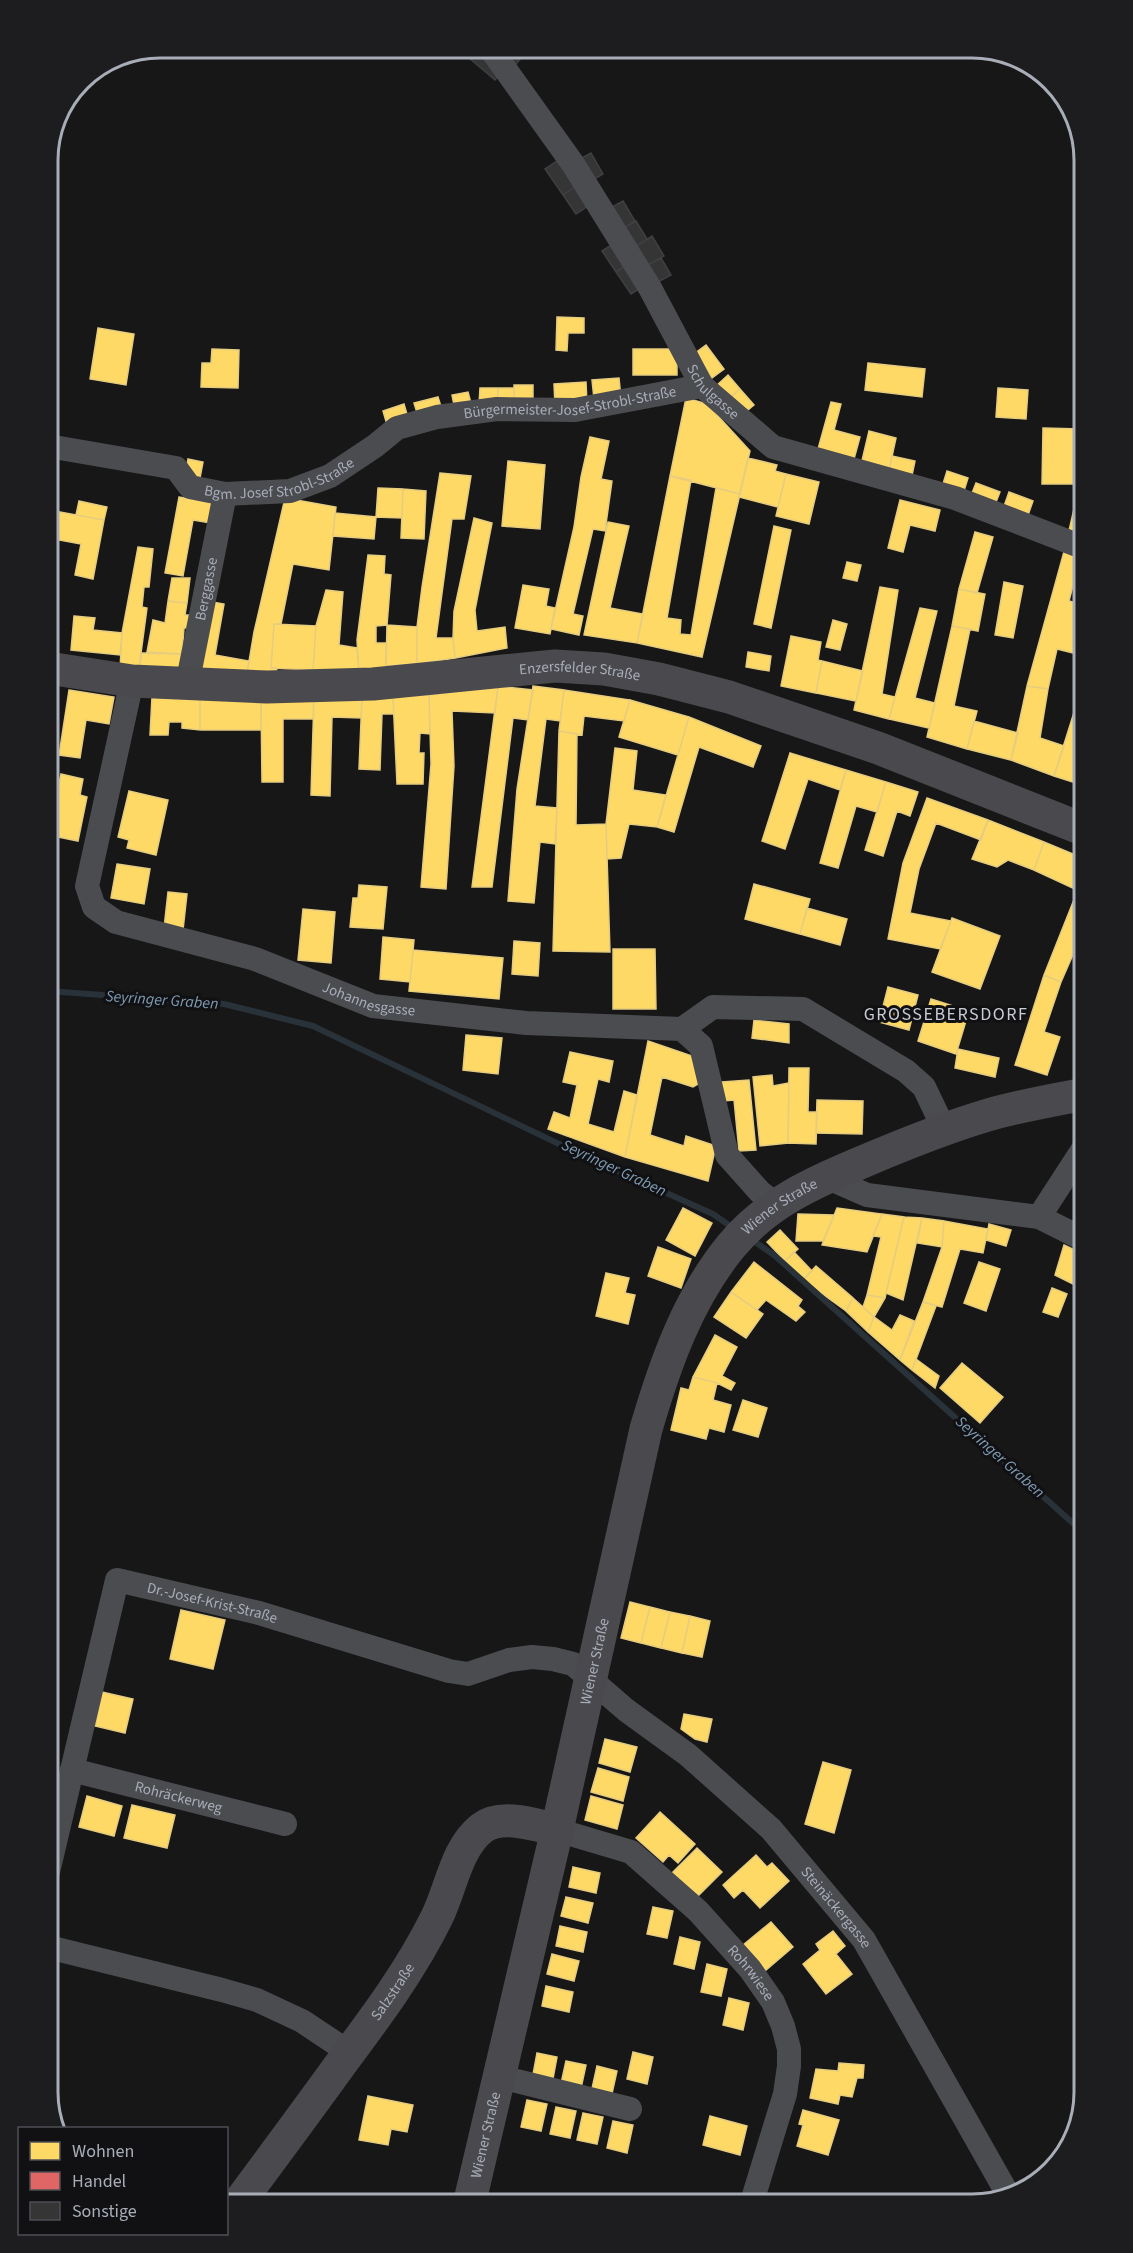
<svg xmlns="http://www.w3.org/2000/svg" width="1133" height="2253" font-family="'Source Sans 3',sans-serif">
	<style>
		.homes { fill: #ffd966; stroke: #e5cc7f; stroke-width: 1.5 }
		.shops { fill: #e06666; stroke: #cf7b7f; stroke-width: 1.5 }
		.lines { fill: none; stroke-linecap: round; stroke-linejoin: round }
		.stream { stroke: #2a3239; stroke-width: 6 }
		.building { fill: #353536; stroke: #3f4043; stroke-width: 1.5 }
		.street { stroke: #4b4c50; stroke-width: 24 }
		.secondary { stroke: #4a4a4e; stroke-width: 33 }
		.labels { text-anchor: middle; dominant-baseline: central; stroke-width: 6; stroke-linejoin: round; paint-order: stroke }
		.street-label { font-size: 15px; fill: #a8adb8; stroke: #111113 }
		.water-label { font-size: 16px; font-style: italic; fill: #7f9bb3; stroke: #111113 }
		.quarter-label { font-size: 18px; letter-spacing: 1.5px; fill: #c9ccd4; stroke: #111113 }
		.rim { fill: none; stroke: #a8adb8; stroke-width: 3 }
	</style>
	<rect width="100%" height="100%" fill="#171717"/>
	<path class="homes" d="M557 317 584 318V333H568L567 351 556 350Z
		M98 328 134 334 126 385 90 379Z
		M706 345 724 369 712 378 694 354Z
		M212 349 239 350 238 388 201 387 202 363H211Z
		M633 349H677V375H633Z
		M868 363 925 369 922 397 865 390Z
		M728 375 740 389 728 400 716 386Z
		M619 378 621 398 594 399 592 380Z
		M586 382 587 404 555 406 554 384Z
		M514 385H533V403H514Z
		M480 388H498L497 404H479Z
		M498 388H514V405L497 404Z
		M998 388 1028 390 1026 419 996 417Z
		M740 389 754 405 742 415 728 400Z
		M468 392 472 407 455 410 452 395Z
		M438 397 443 413 419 419 414 403Z
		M686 398 707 404 750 451 740 494 670 476Z
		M831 402 841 404 834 430 860 437 854 459 818 449Z
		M404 404 409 421 388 428 383 411Z
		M1043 428 1081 429 1080 484H1042Z
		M869 431 896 438 888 475 860 469Z
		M590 437 609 441 601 479 612 481 605 531 593 529 573 614 583 616 579 635 551 629 574 527 581 477Z
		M892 456 915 461 911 480 888 475Z
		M748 458 777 465 775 471 786 474 778 507 739 497Z
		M188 459 203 462 200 478 185 476Z
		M508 461 545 465 540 529 502 526Z
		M947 471 968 478 963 494 942 487Z
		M440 473 471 476 464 519H452L436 638H453L455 658 417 664V627L422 587Z
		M786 474 819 482 809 524 776 516Z
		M670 476 691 480 667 618 681 620 680 634 691 635 716 488 740 494 702 657 637 643Z
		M976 483 1000 492 994 507 970 498Z
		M378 488 403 489 402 518 376 517Z
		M403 489 426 491 424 539 401 538Z
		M1009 492 1033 501 1027 518 1003 509Z
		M1077 496 1085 498V539L1068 535Z
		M179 497 220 504 216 524 193 520 183 576 165 573Z
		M285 498 336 507 329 570 293 564 281 624H274L271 668H277L276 680 246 679 254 632Z
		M900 500 940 510 935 531 910 525 903 552 888 548Z
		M79 501 107 507 104 520 76 515Z
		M49 510 104 520 93 579 75 575 81 544 48 538Z
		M335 513 376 517 374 539 333 536Z
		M474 518 492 523 475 610 477 631 505 627 507 648 455 658 453 638 454 611Z
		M608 522 629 526 610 608 643 614 637 643 584 635Z
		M774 526 791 530 771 628 754 624Z
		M975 532 993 537 977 593 959 589Z
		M138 547 153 549 149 587H144L142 607 147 608 139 668 120 669 122 633Z
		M1065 548 1081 555 1069 601 1081 604 1078 620 1085 622V656L1057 649 1048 689 1027 686Z
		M368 555 385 556 384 574 391 575 387 625 376 626V643H386V670L359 672 357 640Z
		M847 562 861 565 857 581 843 578Z
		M172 578H190L187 603 168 601Z
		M1004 582 1023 586 1013 638 995 635Z
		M523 585 549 589 546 606 555 608 550 634 515 628Z
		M880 587 898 590 882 694 895 697 889 719 854 710Z
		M959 589 985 594 978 631 952 626Z
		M326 590 343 592 339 645 357 648 359 672 313 670 316 626Z
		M168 601 187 603 185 615H194V628H184L182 654 147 652 153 620 165 623Z
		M207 601 224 604 215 655 249 661 246 679 195 670Z
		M920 608 937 611 915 698 935 703 929 728 889 719Z
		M74 616 95 618 93 630 122 633 120 655 71 650Z
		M833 620 847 624 840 650 826 647Z
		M274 624 316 626 313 670 271 668Z
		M387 625 417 627V664L386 666Z
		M952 626 970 629 954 706 977 711 967 749 927 737Z
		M791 636 821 642 818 660 822 661 816 693 781 686Z
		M748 652 771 656 769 671 746 667Z
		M142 653 182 654 179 671 139 668Z
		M822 661 863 671 856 701 816 693Z
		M498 686 533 690 528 720 513 718 492 887H472Z
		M498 686 495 713 452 711 454 766 446 889 421 887 431 764 429 695Z
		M533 686 564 690 560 721 546 719 535 806 557 808 555 844 540 842 534 903 508 901 517 789Z
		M1027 686 1048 689 1040 738 1064 746 1054 776 1011 760Z
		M1082 687H1085V744L1081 758 1085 760V786L1054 776Z
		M69 690 114 697 109 724 86 720 80 758 59 755Z
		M564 690 630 700 624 721 584 716 582 735 559 731Z
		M429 695 430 734 420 733 419 753H424L423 784H397L393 697Z
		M152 697 200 699V730L182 728V722H169L168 735H150Z
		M314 697 313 719H283V782H262L261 699Z
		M314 697H362L361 718 332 717 330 796 311 795Z
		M362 697H393L394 714H382L380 770 359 769Z
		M200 699H261V730H200Z
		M630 700 689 717 678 755 619 737Z
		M689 717 761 746 753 767 699 747 674 832 657 827Z
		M48 719 58 721 52 752 48 751Z
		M974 721 1018 733 1011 760 967 749Z
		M559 731 577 734 576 825 606 824 610 952 553 951Z
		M615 748 637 751 633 790 666 795 657 827 629 824 621 858 607 859 606 824Z
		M790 753 846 770 840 790 808 779 785 849 762 841Z
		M846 770 886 782 877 812 856 806 838 868 820 863Z
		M61 774 83 779 80 795 87 797 78 841 48 835Z
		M886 782 918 792 910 816 897 811 883 856 865 850Z
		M129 791 168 800 156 855 127 848 129 840 118 837Z
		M927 798 988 820 981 840 936 823 919 869 910 913 951 921 940 949 888 939 903 863Z
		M988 820 1044 842 1034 870 1008 860 997 867 972 859Z
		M1044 842 1085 859V872L1077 890 1034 870Z
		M117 864 150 869 144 904 111 898Z
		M1085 872V927L1061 982 1044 975Z
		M754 884 810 899 800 934 745 919Z
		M359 885 387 887 383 929 350 927 353 898H358Z
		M168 892 187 894 183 930 164 928Z
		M807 908 847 919 840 945 800 934Z
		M303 909 335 912 331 963 298 960Z
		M952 918 1000 936 980 989 932 972Z
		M383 937 414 940 410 982 380 979Z
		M514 941 540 943 538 976 512 974Z
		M613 949H655L656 1009H613Z
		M413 950 503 958 499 999 409 991Z
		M1044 975 1061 982 1044 1032 1060 1037 1047 1075 1015 1065Z
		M888 987 918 995 909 1030 879 1022Z
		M931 999 969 1011 956 1054 918 1041Z
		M754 1020 789 1024V1043L752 1038Z
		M466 1035 502 1038 498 1074 463 1070Z
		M648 1041 698 1058 705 1080 693 1087 662 1077 650 1135 684 1146 686 1136 716 1146 708 1181 625 1157Z
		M958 1049 999 1058 995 1077 955 1068Z
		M570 1052 613 1061 609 1082 598 1079 588 1124 614 1132 624 1091 637 1095 625 1157 548 1129 554 1112 570 1118 577 1085 563 1082Z
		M789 1068H809L808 1112H817L816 1144 788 1143Z
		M772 1075 773 1086 789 1083 788 1143 760 1146 753 1077Z
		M749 1080 756 1150 739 1151 734 1100 724 1101 722 1082Z
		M817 1100 863 1101 862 1134 816 1133Z
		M1084 1173H1085V1215L1080 1214 1085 1193 1079 1192Z
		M683 1208 712 1223 695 1256 666 1240Z
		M837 1208 882 1214 867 1252 822 1245Z
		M798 1214 834 1215 823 1241H796Z
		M882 1214 904 1217 885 1298 867 1295 881 1237 873 1236Z
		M904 1217 922 1218 903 1300 886 1293Z
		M922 1218 944 1221 942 1247 917 1243Z
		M944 1221 988 1229 983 1253 960 1249 942 1307 923 1302 942 1247Z
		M989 1224 1011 1230 1006 1246 986 1240Z
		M780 1230 798 1249 785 1261 767 1242Z
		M1064 1245 1085 1255V1284L1083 1289 1055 1275Z
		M658 1247 691 1259 681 1288 648 1276Z
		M794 1252 812 1271 803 1280 785 1261Z
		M754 1262 802 1300 798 1306 805 1312 796 1321 766 1300 757 1310 731 1292Z
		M979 1262 1000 1269 986 1311 964 1303Z
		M816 1266 853 1298 846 1311 803 1280Z
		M606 1273 629 1278 625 1293 635 1295 628 1324 596 1316Z
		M1052 1288 1067 1294 1058 1317 1043 1312Z
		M731 1292 763 1314 746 1338 714 1317Z
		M867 1295 885 1298 874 1317 863 1307Z
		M853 1298 874 1317 868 1332 846 1311Z
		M923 1302 936 1306 912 1370 900 1360Z
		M900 1315 914 1321 900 1360 868 1332 874 1317 892 1330Z
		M715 1335 737 1347 722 1376 735 1383 731 1390 717 1383 693 1377Z
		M916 1359 939 1376 935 1388 912 1370Z
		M962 1363 1003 1397 980 1423 940 1388Z
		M693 1377 717 1383 713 1400 731 1405 724 1432 709 1428 706 1439 671 1430 681 1388 689 1390Z
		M743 1400 767 1408 758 1437 733 1430Z
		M630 1602 650 1607 641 1643 621 1638Z
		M650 1607 670 1612 661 1648 641 1643Z
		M181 1610 225 1620 213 1669 170 1659Z
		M670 1612 690 1616 682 1653 661 1648Z
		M690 1616 710 1621 702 1657 682 1653Z
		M102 1692 133 1699 125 1733 95 1726Z
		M684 1714 712 1719 707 1742 695 1739 681 1729Z
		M605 1739 637 1747 630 1772 599 1763Z
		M823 1762 851 1770 834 1833 805 1824Z
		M598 1768 629 1777 623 1801 591 1792Z
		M87 1796 122 1806 114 1836 79 1827Z
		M591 1796 623 1805 617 1829 585 1820Z
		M132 1805 175 1815 167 1848 124 1838Z
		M660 1812 695 1844 678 1863 669 1855 663 1862 636 1838Z
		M697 1848 722 1872 696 1898 671 1874Z
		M756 1855 767 1867 772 1863 789 1881 760 1908 743 1890 734 1898 723 1885Z
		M573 1867 600 1873 596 1893 569 1887Z
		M566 1897 593 1903 588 1923 561 1916Z
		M653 1907 673 1911 667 1938 647 1934Z
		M771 1922 793 1947 765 1971 743 1945Z
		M560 1926 587 1932 583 1952 556 1946Z
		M833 1931 845 1946 836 1954 852 1974 826 1994 803 1964 820 1950 816 1944Z
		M680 1937 700 1942 694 1969 674 1964Z
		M552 1954 579 1961 574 1981 547 1974Z
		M707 1964 727 1969 721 1996 701 1992Z
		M546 1986 573 1992 569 2012 542 2006Z
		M729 1998 749 2003 743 2030 723 2025Z
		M633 2052 653 2057 647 2084 627 2079Z
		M537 2053 557 2057 552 2084 532 2080Z
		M566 2061 586 2065 580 2093 560 2088Z
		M839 2063 864 2065 863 2078H857L852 2097 840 2095 838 2104 810 2098 816 2069 838 2071Z
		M597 2066 617 2071 611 2098 591 2093Z
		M368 2096 413 2105 407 2132 391 2129 388 2145 359 2140Z
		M527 2100 547 2104 541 2131 521 2127Z
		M556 2107 576 2111 570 2138 550 2134Z
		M803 2110 839 2120 828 2155 797 2146 803 2125 799 2124Z
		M583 2113 603 2117 597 2144 577 2140Z
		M710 2116 747 2126 740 2155 703 2145Z
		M613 2121 633 2125 627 2153 607 2148Z"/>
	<path class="shops" d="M48 573 58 575 49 615H48Z"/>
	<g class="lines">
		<path class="stream" d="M48 991 224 1004 313 1026 582 1155 713 1214 733 1228
			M752 1240 774 1255 1085 1534"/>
	</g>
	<path class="building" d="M478 48H481L504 69 495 80 469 58Z
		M497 48H524L527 51 516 64Z
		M591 153 603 174 591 181 578 160Z
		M560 159 578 185 563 195 545 169Z
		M578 185 591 204 576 214 563 195Z
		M623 201 635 221 624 228 612 207Z
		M636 221 647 239 635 247 624 228Z
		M652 236 664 256 646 266 635 247Z
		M616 242 630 263 616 272 602 251Z
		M661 258 671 275 656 283 646 266Z
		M630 263 645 285 631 294 616 272Z"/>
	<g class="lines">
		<g class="street">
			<path id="s1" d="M490 48 573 164 650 288 702 386 773 447 955 498 1085 548"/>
			<path id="s2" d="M48 446 176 468 190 487 225 494 290 491 330 476 375 446 397 428 437 417 497 409 575 410 702 386"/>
			<path id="s3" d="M132 681 87 886 94 907 116 922 255 959 373 1006 526 1023 682 1029 701 1046 727 1155 760 1192 776 1204"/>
			<path id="s4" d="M187 685 225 494"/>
			<path d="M682 1029 713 1007 803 1009 906 1071 924 1087 944 1129"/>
			<path d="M826 1177 867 1195 1039 1217 1085 1240"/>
			<path d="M1039 1217 1085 1146"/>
			<path id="s5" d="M72 1770 285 1824"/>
			<path id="s6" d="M557 1830 631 1852 698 1911 750 1969 773 2002 783 2026 789 2049V2066L785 2094 751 2205"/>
			<path id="s7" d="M48 1872 117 1580 259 1613 449 1671 468 1674 509 1660 532 1657 553 1659 573 1664 626 1710 688 1755 771 1829 864 1940 1010 2198"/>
			<path d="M48 1947 222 1990 257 2000 302 2021 350 2053"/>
			<path d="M500 2077 630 2109"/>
		</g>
		<g class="secondary">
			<path id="s8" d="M48 668 132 681 267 687 373 684 555 666 604 669 659 679 729 697 878 748 1085 830"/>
			<path id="s9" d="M237 2205C272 2158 306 2112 340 2065 375 2018 411 1970 437 1917 451 1889 456 1848 482 1828 501 1813 536 1825 557 1830"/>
			<path id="s10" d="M469 2205 557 1830 646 1429C665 1364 688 1298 732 1245 766 1204 812 1183 860 1163 902 1145 944 1128 988 1115 1019 1106 1053 1100 1085 1094"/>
		</g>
	</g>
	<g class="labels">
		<g class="street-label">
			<text stroke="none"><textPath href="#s1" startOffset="411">Schulgasse</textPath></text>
			<text stroke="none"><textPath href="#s2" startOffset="555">Bürgermeister-Josef-Strobl-Straße</textPath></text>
			<text stroke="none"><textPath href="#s2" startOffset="246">Bgm. Josef Strobl-Straße</textPath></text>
			<text stroke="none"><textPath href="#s4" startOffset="98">Berggasse</textPath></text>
			<text stroke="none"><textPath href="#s8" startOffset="534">Enzersfelder Straße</textPath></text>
			<text stroke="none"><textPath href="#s3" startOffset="524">Johannesgasse</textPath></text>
			<text stroke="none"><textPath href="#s10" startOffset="1062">Wiener Straße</textPath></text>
			<text stroke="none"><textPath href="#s7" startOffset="398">Dr.-Josef-Krist-Straße</textPath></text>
			<text stroke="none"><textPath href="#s10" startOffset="558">Wiener Straße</textPath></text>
			<text stroke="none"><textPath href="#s5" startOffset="110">Rohräckerweg</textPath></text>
			<text stroke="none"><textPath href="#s7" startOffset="1132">Steinäckergasse</textPath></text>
			<text stroke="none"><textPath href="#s6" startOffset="248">Rohrwiese</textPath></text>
			<text stroke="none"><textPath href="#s9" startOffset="264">Salzstraße</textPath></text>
			<text stroke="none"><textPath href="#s10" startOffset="72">Wiener Straße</textPath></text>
		</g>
		<g class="water-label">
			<text transform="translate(162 1000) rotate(4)">Seyringer Graben</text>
			<text transform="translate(614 1168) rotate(25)">Seyringer Graben</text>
			<text transform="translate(1000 1457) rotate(42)">Seyringer Graben</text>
		</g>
		<g class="quarter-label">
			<text x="946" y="1014">GROSSEBERSDORF</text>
		</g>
	</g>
	<path d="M0 0H1133V2253H0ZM160 58H972A102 102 0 0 1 1074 160V2092A102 102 0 0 1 972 2194H160A102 102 0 0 1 58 2092V160A102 102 0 0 1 160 58Z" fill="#1d1d20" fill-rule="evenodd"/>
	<path class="rim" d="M160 58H972A102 102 0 0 1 1074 160V2092A102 102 0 0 1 972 2194H160A102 102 0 0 1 58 2092V160A102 102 0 0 1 160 58Z"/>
	<rect x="18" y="2127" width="210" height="108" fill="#111113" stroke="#4d4f55" stroke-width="1.5"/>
	<rect x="30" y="2142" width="30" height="18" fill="#ffd966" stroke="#4d4f55" stroke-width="1.5"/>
	<text x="72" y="2157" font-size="18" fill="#a8adb8">Wohnen</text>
	<rect x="30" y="2172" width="30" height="18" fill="#e06666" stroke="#4d4f55" stroke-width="1.5"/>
	<text x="72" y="2187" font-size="18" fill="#a8adb8">Handel</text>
	<rect x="30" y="2202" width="30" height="18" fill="#353536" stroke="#4d4f55" stroke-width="1.5"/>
	<text x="72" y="2217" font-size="18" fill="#a8adb8">Sonstige</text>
</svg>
